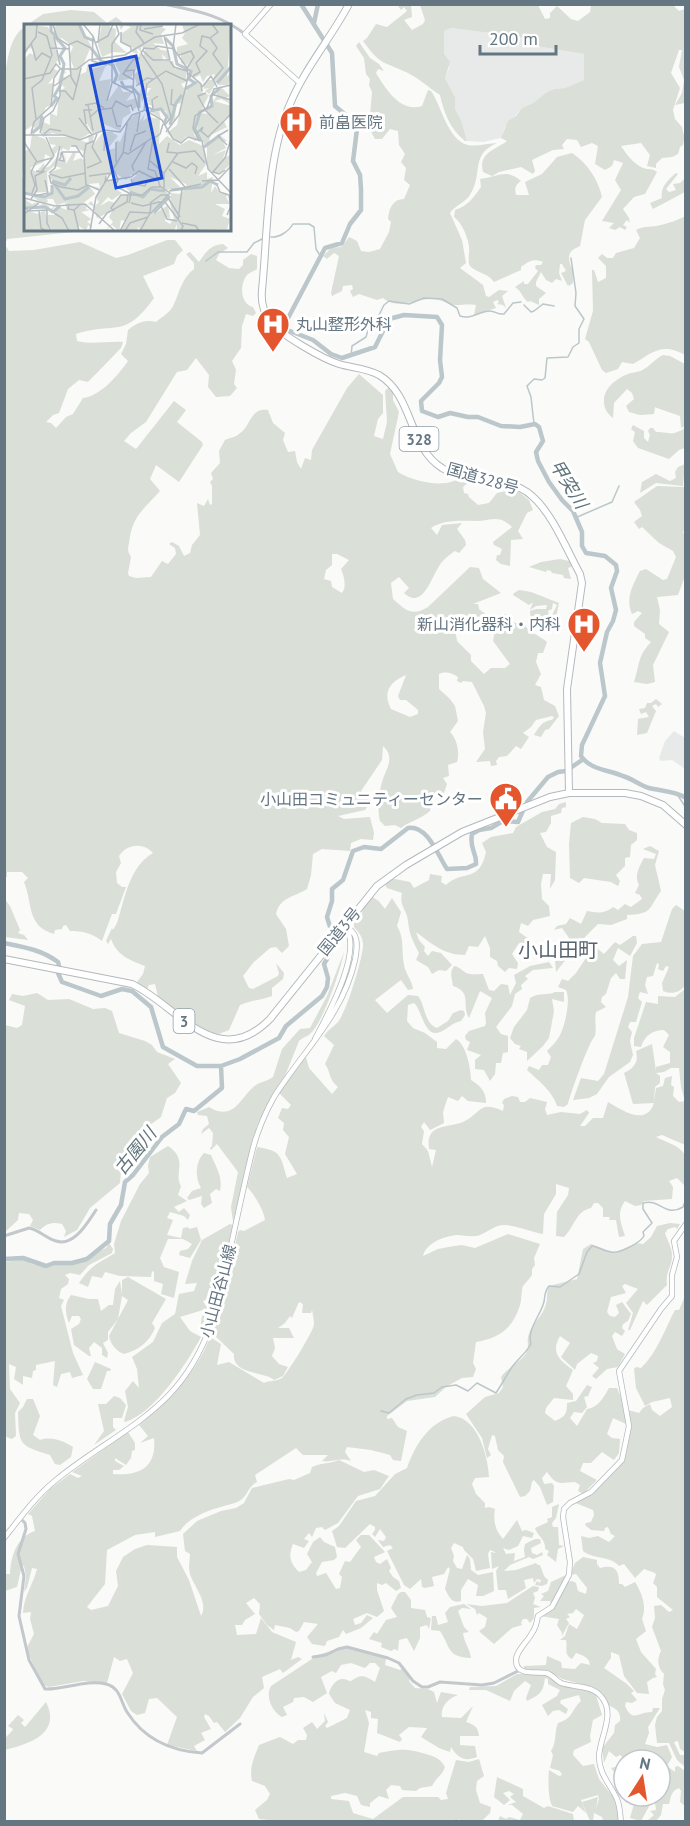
<svg xmlns="http://www.w3.org/2000/svg" width="690" height="1826" font-family="'PT Sans','Noto Sans JP',sans-serif">
	<style>
		.built { fill: #e8e9e9 }
		.green { fill: #dadfd7; fill-rule: evenodd }
		.lines { fill: none; stroke-linecap: round; stroke-linejoin: round }
		.stream { stroke: #bbc7cb; stroke-width: 1.5 }
		.river { stroke: #bbc7cb; stroke-width: 4.5 }
		.major-casing { stroke: #b5babe; stroke-width: 6 }
		.highway-casing { stroke: #b4b9bd; stroke-width: 8 }
		.minor { stroke: #c3c8cc; stroke-width: 3 }
		.major { stroke: #fff; stroke-width: 4.5 }
		.highway { stroke: #fff; stroke-width: 6 }
		.labels { text-anchor: middle; dominant-baseline: central; stroke-width: 6; stroke-linejoin: round; paint-order: stroke }
		.shield { fill: #fff; stroke: #939fa8; stroke-width: 1.5 }
		.shield-label { font-size: 15px; font-weight: bold; fill: #657683 }
		.poi-label { font-size: 16px; fill: #657683; stroke: #fff; text-anchor: start }
		.street-label { font-size: 16px; fill: #657683; stroke: #fff }
		.water-label { font-size: 18px; font-style: italic; fill: #60757c; stroke: #fff }
		.quarter-label { font-size: 20px; fill: #57646e; stroke: #fff }
		.inset-river { fill: none; stroke: #bbc7cb; stroke-width: 3 }
		.inset-road { fill: none; stroke: #b5bdc2; stroke-width: 1.5 }
		.view { fill: #1d4ed8; fill-opacity: 0.15; stroke: #1d4ed8; stroke-width: 3 }
		.inset-edge { fill: none; stroke: #657683; stroke-width: 3 }
	</style>
	<rect width="100%" height="100%" fill="#fafaf8"/>
	<path class="built" d="M451 28 529 38 537 46 584 54V80L565 88 554 89 547 92 533 103 522 108 505 127 501 138 483 142 467 141 461 120 455 109V97L445 78 449 68 444 54V31Z
		M674 731 685 738V769L672 760 661 761 659 758 665 741Z"/>
	<path class="green" d="M400 4 411 5 412 17 404 20 412 30 423 24 425 20 420 5H538L545 19 550 18V13L557 6 571 19 578 21 590 12 591 5 672 4 679 11 685 9V103L675 105 682 93 684 80 679 67 682 50H679L671 73 680 88 673 110 675 119 682 127 685 140H684L683 145 680 147 678 154 672 157 662 158 656 164V168L647 166 650 155 641 143 621 146C626 154 634 164 643 168 649 170 652 168 657 172L645 194 634 197 623 209 629 218 630 223 627 220 623 225 627 227 625 230 620 227 615 230 609 228 614 223 602 221 621 190 615 180 623 163 614 160 612 166 605 170 595 164 598 146 592 143 581 147 577 140 567 139 562 145 564 149 553 150 532 160 535 171 533 174 521 167 499 172 492 176 483 172C478 153 495 150 507 141L501 138 508 121 516 116 522 108 533 103 547 92 554 89 565 88 584 80V54L536 46 529 38 451 28 444 31V54L450 62 445 78 455 97V109L461 120 467 141H465C450 129 444 113 440 95 429 88 420 79 408 73 383 61 381 66 363 41L367 38 376 24 387 27 407 11 404 7 401 10 398 6Z
		M71 10 94 12 107 23 116 17 122 22 120 26 27 25 43 14Z
		M25 27 26 146 22 176 25 186 26 230H93L7 239 5 245V77C7 61 10 35 25 27Z
		M359 42 370 58 379 64 384 71 378 69 376 73C386 89 400 113 422 106L428 90 431 91C441 105 448 141 468 145 477 147 488 143 497 143 470 155 483 173 471 193 466 203 455 205 450 213L462 240 466 263 460 268 483 285 486 296 489 297 499 290 508 291 502 296 506 308 503 305 497 304 499 302 497 300 493 302 496 308 474 315 476 305C469 304 462 305 456 305 448 305 442 299 433 299 416 298 399 311 383 298L377 300 359 294 353 297 350 291 353 289 352 285 343 286 342 291 332 296 331 293 339 256 334 253 327 259 323 256 330 249C342 244 338 253 349 237L357 241 361 251 369 252 380 249 389 232 391 222 388 219C389 208 393 199 404 199L410 185 404 180 406 168 401 162 405 154 399 145 398 131 390 129 382 139H375L369 128 372 92 369 85 370 79 366 74 364 58 356 46Z
		M572 153C587 163 598 179 602 197L585 220 580 246C569 251 567 254 571 267H573V283L569 286 568 284V286L561 273 566 271 562 264H560L559 273 562 281 556 279 552 283 546 280 541 272 536 282V286L546 293 539 299V305L530 301 528 302C522 298 522 291 515 287L524 281V284H528L538 271 535 268 536 265H541L543 262C534 258 529 261 521 267V270L494 282C487 272 476 273 470 266 467 262 470 252 469 247 468 237 462 223 454 217L455 210C468 206 473 198 481 187L480 179C498 177 507 168 521 181 516 185 514 187 516 195H529L525 182 542 174 557 157Z
		M676 173 678 174 666 189 669 192 676 190 673 184 680 183 685 178V192L653 209 650 203 662 198C660 187 668 180 676 173Z
		M685 216V355C662 342 653 352 633 364L622 362 618 369 606 373 602 370 589 342 585 339 593 311 592 270H594L598 282 606 278V266L598 258 602 254 607 258H613L616 253 634 248 640 238 636 230C645 225 652 228 661 225 669 223 679 220 685 216Z
		M167 240H175L183 250 177 256 174 264 143 276 154 298C124 340 116 321 76 334L77 341C92 345 107 341 123 342L121 348 88 382 79 380 68 389 59 413 53 415 46 422 51 423 56 428 66 417 73 414 83 398C101 396 118 375 128 361L121 354 126 344 128 330C137 323 144 319 156 322 162 317 172 311 174 304 180 291 182 278 194 269V263L186 254 190 252 199 262C206 252 210 245 223 244L228 248 219 254 216 260 229 268 239 269 243 265V260L251 254 257 256V269C254 271 251 272 248 274 239 283 240 304 253 307L256 313 253 316 246 314 242 326 241 348 232 361 236 370 234 384 237 388 230 396 216 397 208 387 209 375 196 358 187 370 177 372 146 422 131 433 124 441 136 449 174 401 186 410 177 422 202 442 203 445 179 482 156 465 150 479 160 491C143 510 132 516 129 543 128 549 127 551 131 557L128 573 129 576 136 578 151 577 162 561 168 564 176 554 175 548 169 544 172 542 179 546 184 556 190 553 192 545 200 535 197 503 204 506 208 499 210 505 212 504V486L210 482 213 479 211 473 220 463 219 451 225 440C229 438 236 437 239 434 251 427 250 407 268 410L273 423 285 433 283 440 288 452 295 451 297 462 301 469 305 458 311 460 312 450 347 388 359 374 383 395V413L378 419 374 436 383 439 387 422 385 391 389 387 393 392V400L399 412 390 454 398 472C411 480 431 485 446 483 457 481 457 478 470 481L463 487 464 493 468 494 469 497 478 505 489 503 497 493 515 489 529 500 533 510 527 513 518 531 523 539 511 540 510 566 501 564 496 560 497 555H500L502 549 494 545 493 542 512 527C508 523 502 519 496 519 489 519 483 521 477 521 461 521 445 519 431 528L437 535 442 525 462 523 457 529 465 540 466 545 459 553 455 551C448 556 442 560 438 568 431 579 422 610 404 593L409 588 399 577 391 583 393 599C406 610 411 617 428 607L470 567 479 568 483 579 501 593 473 604H478L479 609 493 620 491 630 471 629 463 633 459 623 454 624 457 641 471 655V661L484 674 491 668H505L510 664 493 641 496 626 499 630 502 629 501 619H497V615L506 614 508 616 507 622 524 624C529 633 539 635 547 642L543 653H538L536 662 541 674 535 685 541 687 544 700 555 706 559 716 549 729 545 730 541 737 534 735C539 727 542 721 552 720L554 717 552 716 536 720 531 727 523 733 529 737 521 749 516 746 507 756 499 757 496 761 497 765 491 766 490 761 476 762 485 749 483 732 486 713 484 706 472 682 463 681 461 683 457 681 458 677C452 673 446 671 439 674V689L450 699 455 706 458 721 450 732C457 739 460 752 457 762L448 765 449 776 443 778 447 784 444 793 445 798 437 793 432 799 430 811C421 819 410 821 401 828L395 825 385 826 380 821C377 810 379 793 382 782 386 768 396 758 383 746L382 760 361 791 367 797 369 804 365 810 338 816 344 819 370 817 374 833 373 840 361 839 351 843 350 851 322 849 313 854 311 875 307 889C294 897 280 897 276 914L286 929 289 946 282 953 276 947 270 948 253 963 243 976 249 988 253 989 278 976 279 973 276 963 284 973 283 979 272 988V996C262 1000 251 1000 240 1005L229 1030 219 1034 199 1030 158 997 155 984 149 985 147 989 137 982 143 974 145 966C130 960 117 956 111 939L108 944 106 941 112 928 113 930 117 923C125 898 129 867 153 853 143 842 127 844 119 856L121 863 116 872 117 883 122 887H126L116 914H112L102 941C91 933 83 931 70 931L66 925 63 926 62 929 55 930 54 934C26 926 33 903 24 882L28 878 22 872H7V877H5V245L9 251 34 250 80 242 116 258 128 255ZM332 554H337L349 560 341 569C344 576 347 587 342 593L332 587 331 581 324 579 326 570 332 565ZM406 675 398 696 400 700H406L418 710V714L410 717 391 709C382 692 390 682 406 675Z
		M663 355 670 356 685 364V426L681 428 680 416 657 408 655 407 654 414 640 415 629 412 626 406 634 399 632 393 627 389 614 403 613 418C608 414 604 409 604 402 603 388 618 377 631 373 636 372 640 372 644 369 651 365 655 359 663 355Z
		M633 425 644 431V438L648 442 650 435 648 431 650 428H653L656 432C672 432 670 437 685 428V448L679 450 669 459 638 448 633 441 635 432 631 429Z
		M685 464 683 486 656 483 640 493 642 482 656 474 670 481 676 478 675 472 678 467Z
		M657 486 685 487 686 525 683 533 685 534V576L678 595 657 597 660 610 659 624 669 632 653 665 655 682 647 684 634 682C640 664 637 657 651 642L645 638V634L634 626V622L642 613 638 611 632 614C625 598 633 585 640 571L646 569 663 580 667 579 676 557 673 551 659 543 642 527 639 529 634 522 642 516 640 510 634 502Z
		M560 559 569 561 573 566 568 568 571 579 564 578 563 575 552 573 551 571 547 570 546 572 529 567 541 562Z
		M519 590 531 592 559 603 555 622 550 619 557 605 553 603 552 609 548 611 550 621 546 629C536 629 530 621 530 611L536 609H546L547 605 536 606 530 610 533 602 529 605 513 595 514 593Z
		M656 699 662 704 658 707 656 704 652 706 656 711 647 733 637 735 638 719 649 717 646 712 641 714 639 709 645 708 647 703H651Z
		M566 802V807L562 808 561 813 551 816V823L546 832 540 833 547 847 556 852 555 880 550 889 551 874H543L541 884 542 899 549 906 550 916 533 920 528 926 521 923 519 932 529 939 527 947 519 943 512 954 518 963 517 969 509 968 505 972 498 966 497 961 490 957V948L485 936 478 947 469 946 465 955C444 955 432 944 416 932L419 940 425 947 424 951 428 956 432 951 441 953 452 965 446 971 439 970 432 974 428 967 416 960 419 953C413 942 409 933 408 921 407 909 399 907 402 893L387 888 384 882 390 878 410 882 414 888 429 880 430 874 442 876 441 882 446 885C463 869 479 884 486 852L482 843 491 837 513 833 516 827 542 812 555 809 559 804Z
		M583 817 595 819 602 823 625 824 629 830 637 833V840L631 845 630 857 625 858V866L616 875 620 881 618 886 611 882 584 878 579 883 570 878 569 844 571 823Z
		M650 846 659 851 655 865 661 891C648 909 653 914 627 915V919L611 925 598 924C583 938 569 955 556 972L555 960 562 954 569 938 562 928 554 930 557 926 566 924 570 918 581 924 587 911C597 913 605 914 613 907L618 910 625 904 631 907 642 899 640 895 635 893 639 885C634 876 639 867 644 858L654 859 656 854 643 849Z
		M367 896C376 897 380 902 385 909L392 898 401 912 397 926C405 939 401 951 404 965 405 973 412 980 413 989L408 990 401 980 375 1000 387 1013 408 995 418 996C426 1006 423 1022 437 1028L448 1021 453 1013 461 1010 464 1011 465 1015 461 1021C451 1023 448 1029 440 1032 424 1039 422 1009 414 1003L408 1005 407 1021 413 1028 425 1033 437 1042V1048L446 1049 456 1039C466 1044 471 1069 471 1080 481 1086 486 1092 486 1103L468 1101 462 1096 458 1101 448 1097 443 1112 444 1123 430 1130 424 1122 421 1127 424 1131 422 1144 428 1151 432 1167 436 1150 429 1149C425 1122 449 1129 465 1121 481 1113 479 1100 503 1111L504 1105 502 1103 504 1099 512 1096 518 1097 520 1102H525L530 1098 547 1102 545 1109 547 1115 561 1112 580 1114 587 1110 589 1113 580 1126H585L593 1118H603L608 1102C622 1110 646 1127 654 1103L633 1104 624 1073C634 1068 639 1062 636 1051L652 1044 656 1071V1067L670 1063V1052L663 1047 669 1035 664 1030C653 1030 645 1035 641 1047L634 1046V1038L646 1002 658 1004V996L675 997 685 989V1145L662 1135 656 1137C667 1143 678 1144 685 1155V1184L684 1185 677 1178 669 1181 673 1187 672 1199 644 1201 641 1205 635 1206 625 1201C616 1213 621 1223 625 1236L619 1237 616 1220H609L610 1217H603V1208L598 1203H594L591 1208C576 1211 575 1226 564 1237L556 1236 557 1212 568 1195 569 1188 556 1184V1194L544 1214 543 1234C531 1232 518 1226 506 1225 496 1224 489 1231 480 1235 471 1238 465 1235 457 1235 444 1236 426 1243 423 1256L438 1249 454 1246 462 1245 475 1248 508 1234 540 1244 534 1258 535 1265 532 1269V1275C530 1278 526 1282 523 1286 521 1291 522 1299 520 1305 513 1328 500 1338 476 1342L473 1363 476 1369 473 1377 462 1378 447 1386 435 1397 407 1401 387 1416V1419L392 1418 398 1427 407 1431 401 1461 393 1460 390 1455 371 1450 347 1447 345 1452 351 1461C338 1457 332 1463 322 1461L328 1455H303L296 1448 255 1475 257 1482C247 1488 249 1493 242 1499 238 1503 230 1504 224 1506 209 1510 189 1517 180 1531L155 1537V1532L135 1535 107 1550 105 1584 87 1607 91 1610 108 1606 118 1586 116 1571 123 1557 135 1549 147 1545 177 1547V1557L189 1580 201 1616C209 1602 194 1587 190 1574 188 1568 190 1560 190 1554L185 1551 183 1534 197 1521 221 1511 236 1508 244 1503 252 1488 289 1479 294 1480 310 1473 312 1467C320 1463 329 1464 339 1460L364 1472 374 1470 389 1476 380 1489 358 1496 338 1523 325 1530 322 1527 316 1528 312 1537 309 1533 304 1539 309 1541 304 1548 293 1544C288 1556 290 1563 299 1572L306 1570 312 1562 307 1554 313 1542 320 1537 324 1542 335 1547 337 1557 334 1560 322 1562 316 1573 317 1576 326 1573 336 1589 340 1588 342 1577 339 1574 345 1561 350 1562 361 1547 356 1540 361 1535H369L385 1552 374 1557 376 1562 380 1564 387 1559 391 1568 389 1571 393 1577 399 1581 401 1588 396 1591 386 1583 382 1585 377 1583V1590L384 1611 377 1617 367 1613 353 1619 355 1625 361 1623 367 1615 373 1618 361 1628 346 1634 343 1630 339 1637 327 1641 325 1646 312 1644 307 1637 318 1624 304 1622 299 1631 296 1632 290 1628 275 1625 274 1630 267 1625 259 1614 260 1604 254 1598 246 1603 255 1614 245 1620 242 1625H235L237 1635 256 1634 261 1618 272 1632 296 1642 291 1660 298 1657 302 1659 283 1673 280 1669 262 1677 264 1688 253 1697 240 1718 225 1732 217 1722 214 1723 209 1716 205 1714 204 1717 211 1729 201 1733 205 1740 194 1746 197 1751 167 1745 177 1717 157 1698 149 1699 145 1713 137 1715 131 1711 122 1694 133 1673 127 1659 120 1661 114 1657 107 1683 83 1681 49 1687 43 1685 26 1649 34 1634 30 1619 31 1612 23 1613C24 1595 33 1585 37 1569L32 1568 27 1588 24 1592 26 1576 24 1566 22 1565 17 1587 5 1591 4 1574H10C11 1555 17 1537 35 1531L32 1516 28 1514 50 1489 70 1474 78 1478 82 1476 72 1472 128 1432 135 1443V1450L132 1451 131 1458 126 1465 115 1458V1461L124 1466 119 1470H113V1474C139 1476 157 1468 154 1438L140 1443 148 1436 139 1425C169 1400 196 1374 210 1337L221 1344 217 1365 229 1362 264 1383C270 1380 275 1382 282 1378 287 1374 314 1331 314 1324 314 1321 313 1314 312 1310L311 1313H302L303 1304 299 1302 292 1318 290 1316 285 1323 278 1328H289L294 1338H273L275 1348 272 1356 279 1364 288 1367 283 1376 274 1380C264 1371 232 1375 234 1354L212 1333 222 1301 238 1232 240 1230 244 1231 265 1220C264 1210 254 1194 247 1187L257 1147C282 1151 280 1155 287 1178L297 1174 285 1154 289 1137 283 1130 284 1123 278 1118 282 1108 288 1109 291 1105 279 1093 306 1057 309 1068 332 1094 338 1087C328 1079 331 1072 325 1064L334 1045 324 1036C329 1028 337 1025 340 1019 348 1006 361 963 363 947 364 939 359 932 354 927V922H360L365 900ZM671 1068H679L681 1087 685 1101 679 1102 673 1096 674 1087 671 1085 672 1076 665 1078 663 1086 656 1088 654 1102 655 1087 660 1083V1076L656 1073 664 1072Z
		M4 898 10 906 20 930 18 933 24 935 28 940 5 937Z
		M676 905 685 911V986C679 992 673 995 663 991L662 983 669 967 666 966 663 971 658 969 659 964 657 963 653 976 647 977 645 985 648 994 640 992 638 998 642 1002 636 1022H630L628 1027 632 1032 630 1041 633 1055 630 1062 609 1077 597 1094 589 1098 573 1100 581 1078 598 1081 604 1074 628 997 633 956 642 944 661 942 672 909Z
		M633 936H636L637 943 630 956 618 948 613 960 619 966 627 960 625 979H620L616 973 611 978 606 994 602 997 601 1002 606 1007 596 1012C594 1021 597 1027 595 1036 589 1041 570 1095 568 1104L564 1107 557 1106C553 1092 538 1080 527 1070L529 1066 539 1070 542 1065H548L551 1057 547 1051C551 1047 556 1042 559 1037 565 1027 571 999 566 990L558 987 562 979 568 981 576 973 594 946 604 954 615 942 620 945Z
		M344 952C341 969 323 1022 311 1033 307 1037 303 1037 299 1041L285 1076 269 1100 257 1125 233 1222 231 1207 238 1172 217 1144 211 1150 210 1148 212 1146 213 1133 209 1128 201 1134 203 1129 209 1124 207 1116 198 1115 197 1112 209 1107C235 1123 241 1095 256 1085 260 1082 268 1081 273 1077L282 1049 300 1029 310 1028 327 996Z
		M549 962 553 968 533 970 525 976 528 979 521 985 522 989 515 994 512 1006 496 1027 501 1034 508 1036V1052L503 1053 501 1063H496L495 1074 490 1081 484 1070 475 1069V1060L481 1055 467 1050 470 1042 466 1040 465 1036 469 1031 485 1026 486 1023 485 1013 492 998 480 991 469 1018C461 1004 473 993 453 986 452 978 449 973 454 966 461 967 463 973 470 974 474 975 479 974 483 974L489 990 494 991 501 984 508 985 510 995 516 983 514 975 530 966Z
		M555 992H564V1002L552 999 554 1011 549 1038 543 1046 527 1061V1052L519 1049 521 1046 515 1044 510 1038 514 1027 527 1010 530 998C539 992 548 996 555 992Z
		M37 993 48 1000 69 999 93 1009 105 1008 112 1011 119 1033 145 1041 152 1045 157 1052 175 1059 168 1064 181 1083 175 1093 167 1098 161 1117 139 1133 133 1141 128 1153 122 1161 120 1183 90 1208 77 1230 64 1237 66 1231 62 1224C53 1222 47 1223 40 1230L30 1226 33 1220 29 1214 19 1213 18 1220 5 1232V1025L17 1028 22 1025 25 1006 9 1000 12 994 23 996Z
		M168 1146C189 1160 173 1173 181 1186L178 1195 187 1201 174 1207 179 1212 184 1208 190 1215 188 1220 184 1216 170 1212 167 1218 173 1220 167 1235 181 1238 183 1228 188 1227 189 1229 197 1227 201 1240 190 1258 179 1255 180 1251 188 1249 192 1244 183 1239H168L160 1258 164 1267 179 1272 174 1298 161 1294 163 1284 154 1281V1272L152 1271 151 1277 120 1276 105 1272 102 1278 92 1276 88 1287 79 1283C92 1264 98 1264 115 1253L114 1244 121 1221 140 1184 149 1173 148 1166 150 1157Z
		M204 1153 211 1155C216 1167 223 1177 220 1191L216 1189 210 1194 212 1203 204 1208 201 1204 202 1196 189 1200 187 1198 192 1191 201 1188C195 1178 195 1162 204 1153Z
		M670 1223 680 1224 677 1229 675 1227 668 1229 665 1233C667 1240 672 1247 672 1256 672 1268 665 1271 667 1285L647 1305 643 1301 630 1330H628L633 1313 626 1303 638 1289 625 1284 622 1286 626 1293 611 1297 607 1312 610 1316 615 1317 619 1313 616 1305 622 1302 631 1314 628 1321 623 1324 622 1328 625 1331 622 1336 615 1332 612 1336 617 1349 625 1354 618 1367 607 1369 596 1379 592 1376 599 1368 593 1363 597 1361 598 1356 591 1353 577 1364 575 1370 561 1357 570 1343 560 1336C550 1353 560 1360 573 1370L566 1386 573 1394V1400L554 1398 546 1408 545 1413 555 1421C565 1417 567 1414 567 1403L576 1401 587 1385 592 1387 588 1396 584 1397 587 1407 582 1413 574 1412 570 1418 577 1426 587 1409C599 1407 603 1398 609 1388H617L623 1402 626 1424 613 1418 607 1434 612 1438 620 1439 619 1453 614 1460 602 1452 591 1463H583L580 1471 597 1480 583 1494 578 1491 580 1485 575 1482C559 1483 557 1486 547 1472L542 1478 544 1484 552 1483 554 1486 553 1502 547 1505 540 1487 534 1480 532 1482 530 1491 525 1496 520 1497 503 1462 504 1456 498 1450 495 1436 492 1435 488 1449 491 1455 487 1458 482 1438 466 1414 485 1397 499 1393 503 1387 501 1377C508 1367 523 1361 527 1351 529 1346 527 1342 528 1337 531 1323 543 1317 546 1304 548 1298 546 1292 549 1286L577 1279 583 1249 591 1244 615 1253 636 1243 643 1244 651 1237 657 1226Z
		M230 1224 233 1225 215 1304 207 1299 203 1301 206 1306 213 1310 205 1332 200 1329 203 1310 180 1317 190 1331 201 1337C187 1363 154 1414 125 1422L124 1421 128 1407 125 1391 133 1381 139 1388 137 1369 132 1357 153 1342 162 1323 175 1314 179 1294 194 1291 197 1283 185 1284 192 1261 202 1240Z
		M109 1243 113 1249 112 1253 89 1265 80 1275 70 1273 65 1275 69 1279 68 1284 61 1289 59 1298 64 1300 61 1306 73 1353 83 1375 72 1378 70 1372 61 1374 57 1387 53 1385 55 1361 36 1365V1370L33 1371 32 1378 23 1376V1385L14 1379 16 1367 9 1364 10 1389 20 1403 15 1413 16 1436 12 1439 4 1436 5 1262 24 1259 32 1264 42 1266 57 1262H74L106 1248Z
		M128 1277 166 1299 152 1323 155 1328C149 1342 139 1350 124 1354 116 1351 111 1345 109 1336L128 1300 122 1296 118 1319 108 1332V1340L103 1343 108 1353 107 1358 102 1355V1348L94 1342 89 1348 91 1356H89L74 1345 71 1329 79 1324 81 1319 79 1316H72L69 1323C65 1313 64 1304 71 1295L89 1299H98L101 1311 109 1305H113L115 1289 120 1281 122 1294V1280Z
		M685 1296V1752L680 1749 678 1741 674 1742 680 1755H685V1767L677 1760 669 1743H657L655 1725 657 1717 662 1711V1699L665 1690 663 1684 664 1674C657 1667 657 1659 661 1651L652 1627 655 1618 654 1606 661 1605 669 1612 673 1610 657 1597V1587L653 1583 656 1575 655 1573 644 1569 635 1578 624 1564 619 1566C609 1555 594 1560 583 1551L581 1536 589 1538 598 1536 609 1542 615 1536 611 1534 608 1527 605 1528 604 1531 591 1530 585 1525 586 1523 591 1522 594 1515 593 1510 573 1502 589 1492 601 1479 622 1463C623 1444 628 1429 628 1410L639 1413 643 1408 650 1404 652 1410 660 1416 672 1407 670 1398 652 1402 645 1406 636 1388 634 1369 636 1367 641 1368C657 1353 665 1329 675 1310H679Z
		M95 1362 111 1369 110 1371H107L101 1389H93L87 1379Z
		M114 1396 120 1398 126 1405 122 1418H113V1427L116 1430 94 1445 104 1431 98 1404H106Z
		M27 1399H33L40 1416 33 1435 40 1440C52 1436 63 1441 73 1447L71 1457 60 1465 55 1464 50 1455C19 1445 19 1446 18 1412L23 1407Z
		M454 1416C478 1419 488 1456 489 1477L475 1478 472 1484 476 1494 485 1503V1508L489 1507 495 1509C493 1521 495 1530 503 1539L517 1520 522 1531 526 1530 534 1533 532 1538 523 1536 518 1546 509 1550 503 1548 506 1554 515 1553 514 1561 525 1557 524 1550 525 1544 535 1539H540L541 1543 531 1548 532 1553 537 1555 542 1552 543 1555 533 1559 529 1557 510 1565 504 1571 516 1570 536 1563 538 1565H540L544 1576 548 1580 547 1584 542 1586 535 1585 537 1581 540 1583 541 1580 537 1579 534 1583 533 1578 524 1580 526 1588 508 1599 506 1590H498L496 1571 499 1566 492 1569 491 1552 496 1553 495 1552 490 1550 488 1554 490 1568 476 1571 473 1559 464 1550 463 1547 454 1543 451 1548 454 1556 453 1561 457 1568 462 1569 467 1555 470 1559 471 1570 478 1575 493 1572 494 1591 483 1596H476L478 1585 468 1579 461 1590V1601C452 1604 449 1597 445 1589L450 1569 448 1567 444 1574 432 1577 434 1586 425 1588 422 1587 421 1579 410 1589 404 1585 387 1551 393 1548 390 1545 383 1547 378 1540 384 1541 386 1537 380 1529 375 1537 372 1534 375 1530V1527L370 1524 345 1548 337 1547 332 1531 339 1526 356 1501 375 1496 395 1474 407 1468C415 1445 429 1422 454 1416Z
		M559 1504 556 1518 552 1523 553 1527H558L559 1545 564 1546 558 1549 556 1562 547 1555 549 1551 545 1549C546 1539 537 1536 535 1528L548 1522 547 1519 552 1517V1507Z
		M583 1557 597 1560V1564L600 1568C615 1564 619 1570 619 1584H622L625 1587 635 1582C642 1593 647 1607 642 1619L646 1631 636 1639 641 1652 656 1669 655 1674 657 1677 653 1678 647 1682 649 1694 637 1693 624 1676 619 1655 611 1652V1658L604 1668 627 1684 634 1691 631 1693 637 1700 632 1703 626 1702 625 1706C633 1723 637 1712 652 1712L653 1708H660L648 1727 649 1733 645 1744 657 1747 667 1745 672 1757 667 1766 675 1772V1767L678 1766 685 1771V1806L680 1802 681 1791 679 1788C671 1791 671 1797 669 1804H663L661 1815 656 1821H647L654 1815 650 1811 656 1810 655 1803 657 1801 653 1799 641 1821 630 1818 636 1797 635 1796H660V1760H624V1782L618 1780 616 1782 613 1777 614 1772 611 1768 624 1765V1759L620 1755 616 1757 609 1751 604 1763 602 1748 614 1733 615 1725 620 1721C622 1710 612 1706 603 1704L596 1691 589 1686 562 1679 550 1672 524 1669V1666L546 1665 547 1656 561 1662 562 1668 575 1669 581 1663 590 1665C589 1657 584 1656 576 1653L572 1659C563 1654 568 1649 566 1640H560L565 1636 569 1624 577 1629 584 1615 576 1609 573 1613 567 1614 570 1617 566 1619 569 1623 562 1636V1633L557 1625 559 1619 540 1616 553 1608 550 1601H540L544 1596 541 1594 548 1591 551 1582 566 1575 567 1582 572 1581 576 1583 578 1591 586 1594 587 1588 576 1574 570 1575 575 1563Z
		M533 1586 539 1587 538 1591 533 1593 535 1598 533 1604 541 1607 534 1608V1618L530 1623 527 1619H523L521 1623 522 1625 512 1628 494 1644 481 1633 479 1631 485 1627 487 1618 479 1613 477 1615 475 1609 466 1604 482 1606 507 1603Z
		M401 1592H405L411 1600V1608L425 1610 427 1617 431 1618 429 1629 427 1625 420 1627V1638L414 1651 407 1638 399 1640 398 1651 395 1649 391 1651 381 1647 382 1643 369 1639 374 1632 377 1634 386 1620 397 1617 391 1608 398 1594Z
		M464 1604 471 1609 462 1608 458 1611 464 1627 469 1632 463 1633C464 1642 470 1649 471 1658 446 1657 451 1647 440 1631L431 1630 432 1616H436L438 1625 448 1622 445 1613 450 1607Z
		M343 1647C357 1650 372 1653 386 1658L385 1665 400 1670 402 1668 410 1677 409 1681 415 1688 428 1689 434 1692 437 1703 441 1692 458 1695C449 1698 440 1706 442 1717L461 1718 473 1706 466 1722C475 1725 478 1727 479 1736H460V1745L475 1746 477 1757C464 1762 458 1758 451 1747L450 1752 439 1748 421 1737 427 1728 409 1727 399 1735 402 1739 400 1742 377 1733 378 1719 371 1718V1712L365 1710 369 1723 364 1752 377 1756 379 1753C400 1749 405 1748 426 1754 435 1757 440 1758 445 1767 443 1774 436 1778 432 1786L420 1788 416 1791 402 1790 400 1786 391 1785 386 1790 389 1799 379 1796 370 1803V1807L361 1805 357 1796 345 1793 331 1796V1799L349 1801 353 1813 373 1819 403 1797H438L441 1800 448 1799 446 1793 456 1760 469 1762 479 1759 484 1776 477 1781 476 1790 480 1803 491 1807 490 1813 482 1821H461L459 1819 458 1822 278 1821 259 1819 255 1810 267 1800 270 1794 265 1786 252 1781C249 1767 254 1758 259 1745L280 1737 293 1744 298 1740H306L307 1735 303 1728 312 1722 317 1729 325 1721 324 1713 328 1722 325 1726 327 1728 347 1718 350 1710 335 1703 329 1694C329 1689 336 1678 343 1679 346 1679 348 1681 351 1681 361 1673 366 1676 375 1682L380 1668 375 1663H370L365 1668 351 1663 341 1665 336 1673 332 1671 321 1677 327 1693 313 1702 304 1697 294 1698 293 1702 283 1707 287 1715 282 1717C272 1712 265 1696 271 1686L318 1655Z
		M517 1674 548 1675 556 1682 590 1691 596 1695 602 1715 593 1720 590 1736 591 1742 574 1750 573 1755 583 1766 594 1764 599 1779 614 1798 620 1821H603L602 1817 594 1813 593 1821H590L582 1802 598 1797 596 1809 599 1799 598 1795 581 1800 586 1813 578 1806 573 1812 552 1806C548 1797 548 1780 549 1770L559 1776 562 1775 560 1771 550 1768 553 1755 551 1751C557 1742 554 1732 558 1723 574 1718 571 1710 581 1701L579 1695 561 1700 560 1703 568 1709 566 1714 559 1710 553 1711 548 1716 542 1705 557 1696 560 1690 548 1684V1679L545 1678C543 1692 541 1694 527 1701L526 1698 531 1685 525 1681 514 1691 510 1701 486 1690H469L470 1687 496 1686Z
		M46 1702C62 1734 28 1744 5 1750V1738L12 1731 13 1729 8 1726 18 1715 24 1720 21 1723 25 1727Z
		M497 1777 523 1789V1796L544 1808 548 1806 573 1814 574 1821H498L500 1816 506 1819 509 1817 520 1820 523 1814 512 1805H508L516 1802 510 1797 514 1794 509 1791 503 1793 510 1800 504 1805 494 1797Z"/>
	<g class="lines">
		<path class="stream" d="M271 237C279 238 289 231 293 224H309L314 227 316 249 321 257
			M206 261 218 252H247L254 243 262 239
			M524 305 531 312 534 311 543 304 554 306
			M351 356 352 346 366 337 371 320 379 315 384 305 389 301 409 304 424 298 442 299 457 308 460 316C472 320 479 311 490 311 496 311 497 315 504 314L513 303 521 302
			M534 424 531 397 527 386 534 379 542 380 545 378 547 358 568 357 573 347 579 343V329L584 319 575 306 576 293 571 258
			M575 518 612 502 619 486
			M677 794 686 808
			M381 1411 389 1413 406 1399 417 1395 434 1393 442 1387 456 1385 468 1391 477 1383 496 1393C502 1384 506 1376 512 1367 518 1359 526 1353 531 1344 527 1330 539 1317 543 1305 546 1298 543 1293 549 1286L560 1287 579 1274 587 1252 592 1246C598 1247 604 1251 611 1252 619 1254 640 1243 644 1236L643 1232 652 1223 643 1209V1203C660 1198 665 1218 683 1207L686 1199
			M456 1822V1820"/>
		<path class="river" d="M301 4 332 53 335 106 354 122 357 129 353 161 360 175 361 189V210L350 224 342 243 325 248 287 320 285 329 313 340 331 354 342 358 375 347 389 319 404 315 437 317 442 325 440 360 442 377 439 383 421 401 422 411 438 417 450 413 468 417H478L501 426 520 427 535 424 539 427 543 441 536 452 538 461 549 482 562 500 573 511 582 532V546L586 553 605 556 616 565 617 571 611 588 616 610 613 621 607 632 600 663 605 696 582 745 581 756C590 770 610 770 623 776 633 779 639 785 649 788 661 791 676 791 686 798
			M314 23 318 4
			M527 802 548 777 558 772 566 771 582 760
			M331 930 327 917 332 901V889L343 880 353 851 364 847 381 849 408 828C428 825 438 856 447 869L467 868 476 864C477 852 469 850 472 834L479 830 491 828 503 821 518 822 524 808
			M4 943C24 947 42 950 58 962L59 966
			M58 973 62 982 101 996 122 989 132 991 151 1007 163 1047 197 1066H221L240 1059 279 1038 286 1026 322 996 327 987 328 978 324 964 331 952 332 944
			M4 1259 23 1258 46 1266 54 1263H72L87 1259 109 1241 110 1224 121 1205 125 1182 133 1175 162 1137 179 1124 186 1109 194 1111 222 1088 221 1066"/>
		<g class="major-casing">
			<path id="major" d="M271 4 245 34 300 83
				M315 1039C327 1016 364 950 345 927
				M4 1538C21 1517 36 1496 56 1480 92 1450 136 1429 169 1395 209 1353 220 1300 231 1246 238 1213 245 1180 253 1148 258 1130 265 1113 274 1097 303 1051 343 1015 355 960 358 944 359 932 343 925
				M621 1822C620 1814 620 1806 617 1799 610 1784 599 1774 599 1757 599 1739 615 1716 603 1699 593 1684 575 1688 561 1683 555 1680 552 1674 546 1673 536 1671 516 1677 516 1660 516 1651 528 1641 532 1633 536 1628 537 1622 538 1616L552 1607 569 1575 570 1562 563 1517 564 1509 570 1503 591 1492 622 1460 629 1426 619 1371 661 1309 672 1296V1275L677 1257 674 1241 686 1224"/>
		</g>
		<g class="highway-casing">
			<path id="highway" d="M349 4C331 38 305 68 290 104 266 158 268 232 262 290 261 301 263 312 270 321 279 334 323 359 339 364 352 368 366 368 379 375 414 396 408 447 442 468 469 486 506 473 532 496 552 513 567 550 580 574L582 583 567 689 569 793
				M4 959 132 984C178 1006 217 1073 270 1019L377 886 406 865 462 832 550 797 569 793H625L641 796 663 805 686 825"/>
		</g>
		<path class="minor" d="M164 4C196 11 219 14 245 34
			M4 1236 29 1228C39 1230 46 1238 56 1241 74 1247 88 1222 96 1210
			M20 1518 25 1523 26 1529 18 1554 24 1576 19 1616 29 1660 45 1689C63 1690 87 1679 106 1684 121 1688 120 1701 127 1712 144 1739 171 1751 202 1753L240 1724
			M313 1657 326 1655 338 1649 347 1647 388 1658 399 1663 413 1681 422 1687H428L440 1682 482 1685 494 1683 520 1670"/>
		<use href="#major" class="major"/>
		<use href="#highway" class="highway"/>
	</g>
	<defs>
		<g id="hospital-pin" transform="scale(1.725)"><path d="M0 17L-7.5 6A9.5 9.5 0 1 1 7.5 6Z" fill="#e4572e" stroke="#fff"/><path d="M-5-5h3v3.5h4V-5h3V5h-3V1.5h-4V5h-3Z" fill="#fff"/></g>
		<g id="civic-pin" transform="scale(1.725)"><path d="M0 17L-7.5 6A9.5 9.5 0 1 1 7.5 6Z" fill="#e4572e" stroke="#fff"/><path d="M-.6-6.5H3V-4.5H.6V-3L4-1V1h2V6H-6V1h2V-1L-.6-3ZM-1.2 2.5V6h2.4V2.5Z" fill="#fff"/></g>
	</defs>
	<g fill-rule="evenodd">
		<use href="#hospital-pin" x="296" y="122"/>
		<use href="#hospital-pin" x="273" y="324"/>
		<use href="#hospital-pin" x="584" y="624"/>
		<use href="#civic-pin" x="506" y="799"/>
	</g>
	<g class="labels">
		<g class="shield">
			<rect x="399.5" y="427" width="39" height="24" rx="4.5"/>
			<rect x="173.5" y="1009" width="21" height="24" rx="4.5"/>
		</g>
		<g class="shield-label">
			<text x="419" y="439">328</text>
			<text x="184" y="1021">3</text>
		</g>
		<g class="poi-label">
			<text x="319" y="122">前畠医院</text>
			<text x="296" y="324">丸山整形外科</text>
			<text x="561" y="624" text-anchor="end">新山消化器科・内科</text>
			<text x="483" y="799" text-anchor="end">小山田コミュニティーセンター</text>
		</g>
		<g class="street-label">
			<text transform="translate(483 478) rotate(16)">国道328号</text>
			<text transform="translate(339 931) rotate(-51)">国道3号</text>
			<text transform="translate(218 1291) rotate(-75)">小山田谷山線</text>
		</g>
		<g class="water-label">
			<text transform="translate(569 484) rotate(58)">甲突川</text>
			<text transform="translate(135 1151) rotate(-51)">古園川</text>
		</g>
		<g class="quarter-label">
			<text x="558" y="950">小山田町</text>
		</g>
	</g>
	<g transform="translate(24 24)">
		<rect width="207" height="207" fill="#fafaf8"/>
		<path d="M0 0 24 3 29 12 32 0H55L67 22 55 51 62 48 64 39 67 45 82 41 75 57 87 55 83 78 95 61 99 68H109L102 77 112 74 114 82 109 86 108 82 105 81 107 89 99 94 96 107 80 100 81 104 69 111 61 95 66 109 55 116 65 119 64 111 70 112 67 124 79 108H88L94 112 82 127 91 124 93 116 96 118 103 101 101 108 103 109V97L115 88V99L121 89 119 97 124 93 136 95 135 120 143 112 156 121 165 116 179 122 183 139 174 152 183 148V155L189 153 187 169 191 162 196 169 204 170 202 173 206 180H191L201 185 198 192 206 195 203 205 153 207V200L150 207H118L114 203 113 207H101L97 205 101 197 97 196 95 207 88 201 81 207 89 198 85 193 88 187 73 194 69 182 64 180 67 177 71 182 75 178 72 173 75 165 67 162 76 164 75 159 64 160 71 170 58 180H63L62 185 66 186 57 188 67 195 63 198 68 201V204L64 201 62 207 55 202V206L29 207 23 199 24 191H32L31 186 35 183 43 186 41 179 47 177 32 181 29 175H23L24 178 20 180 25 182 26 185 31 182 27 188 19 182 9 184 0 183V175L8 180 14 178 13 182 19 180 8 172 26 171 28 158 38 160 25 154 26 148 38 144 30 142 23 148 24 168 2 169 0 128 6 124 8 110 21 115 27 126 32 121 26 120 24 113H46L28 109 19 113 16 108H20L17 107 19 98 26 101V89L33 92 34 78 28 75 37 73 35 67 41 64 34 57 39 41 42 49 37 51 42 54 47 50 44 44 51 45 55 44H50L45 32 49 23 38 14 33 15 35 21 30 14 34 36 28 44 34 47 24 60 29 59 26 82 22 83 13 107 8 108 11 104 9 101 0 107V35L6 29 9 31V25L5 24 0 33ZM47 121 61 128V137L57 134 49 137 52 129 49 128 42 140 41 129 40 137H34L36 129 26 142 21 144 20 139 12 148 6 144 20 138 21 130 28 134 36 123 37 128 39 124 45 127ZM91 149 102 156 107 151H113L108 155 110 162 106 159 102 164 107 169 97 171 91 179 85 177 76 182 84 173 88 176 98 169 90 164H94L90 161 93 155 80 157 82 152ZM146 153 162 160 163 164 156 170 147 169 146 179 150 194 146 200 141 197 142 193 146 194 144 181 132 189 127 188 139 179 135 176H142L144 169 141 166 157 164ZM78 0H89L85 3 92 5 91 18 103 29 89 28 78 33 74 21ZM95 0H143L134 2 142 5 137 10 140 20 129 19 137 26 145 27V37L138 30 139 36 132 37H149L151 45H163L162 54 166 56 157 60 164 70 162 66 172 56 168 51 167 45 164 43 169 34 163 41 157 39V29L151 33 150 30 153 29V23L164 20 158 14 161 9 158 1 207 0 203 53 207 47V54L204 61H194L193 58 185 70 181 67 185 64 180 65 179 61 183 56H189L191 50 183 52 179 58 176 51 170 54 177 60 179 69 185 71 176 89 185 90 182 87 193 72 192 67 198 64 206 72 202 74 207 80 197 75 190 77 207 82V92L199 96 203 103 187 111 185 117 197 112 203 117 199 118 202 124 189 131 202 126 199 134 207 131V140L196 149H188L183 143V124L173 109 174 99 170 111 175 116 171 117 163 112 156 119 143 109 153 101 158 79 152 80 151 96 145 99 142 87 133 84 131 88 135 87 137 95 125 86H129V82L122 80 125 79 121 73H125L122 71 127 64H123L118 79 116 67 119 62 113 61 110 51 118 43 113 47 114 42 106 55 93 57 96 49 91 40 94 35H105L106 31 114 33 116 29 120 31 121 24 117 23V28L112 23 114 30 108 28 109 23 96 18 97 10 107 3 100 1 97 6ZM0 186 18 191 15 189 21 186 25 207H0Z" fill="#dadfd7" fill-rule="evenodd"/>
		<path class="inset-river" d="M27 0V7L41 24 36 32 40 40 36 62 30 72 33 74 27 82M55 0 61 13 70 17M141 14 149 22 153 40 167 47 165 55 171 59 161 65M67 24 77 37 89 41 93 51 90 59M97 57 100 63H108L115 71V84M193 59 207 43M126 87 137 85 143 93 140 99M146 101 152 79 158 71M8 109 16 103 18 92M177 117 171 105 176 88 188 82 187 72 196 64M180 123 196 111M28 157 41 161 47 154M31 161 41 175 54 172 65 163M147 166 178 163 186 157 194 161M106 168 119 173 126 165 141 167M0 169 20 173 28 169V161M0 184 21 183 29 188 36 182M130 189 146 172"/>
		<path class="inset-road" d="M29 0 33 14 44 21 53 17 67 24M59 0 69 12 77 36M92 0 95 10 88 20V58L110 69 115 87M114 0 112 8 120 19M117 0 116 6 129 10M120 5 139 2M97 8V18L107 23V27M140 11 146 36M69 12 68 37 83 41M30 13 36 41M186 14 193 24 189 30 199 44 189 56M186 14 194 8 188 0M7 19 12 36 18 29 27 34M71 19 84 12 89 0M74 19 76 0M45 21 47 53 53 63M26 24 46 25M118 26 129 36H146M0 29 12 13 13 0M117 29 138 60 147 93 141 101M117 29 120 24 130 25 133 22 151 25M155 31 167 27 170 33 163 44M146 37 150 43 163 47M101 47 110 46 109 68M164 49 177 60 178 67M169 52 176 48 172 39 183 27 176 22 178 12 186 14M0 55 26 49 32 40 37 45M110 56 99 50 109 36 116 34M124 59 142 47 163 57M30 62 46 51M112 62 123 54 129 55M178 63 187 52 193 63M148 65 147 80 151 82M35 67H41L49 76M187 70 207 76M49 76 57 44M83 77 88 59M61 81 72 79 80 84M64 81 69 107M122 83 129 85 128 76 134 72M88 84 92 77 103 83 107 81 109 87M181 85 174 72 182 69M181 86 194 99M120 87 123 59M66 93 74 86 88 84 93 102H97M55 94 68 111M12 95 8 64 18 56 28 31 23 12 14 8M62 100 60 86H68M113 108 116 89M142 108 155 91 164 53 163 44 149 24 152 0M16 109 20 94 29 87 36 72V61M7 110 10 98 27 82 30 54 36 45H53L65 36 101 31 131 13 158 9 176 0M20 110 26 105 37 107M172 110 179 103 177 107 184 113 207 90M0 111H40L56 116 80 106 96 108 108 91 121 86 138 96 149 115 157 119 164 113 178 117 184 145 207 169M22 113 30 132M175 117 169 104 171 92 183 84 190 65 207 61M0 118 13 138 28 134M145 119 143 128 153 129M203 121 194 112 204 106M47 122H52L59 133M80 127 81 108M106 127 111 111 122 107M38 128 37 129V133L35 136 40 137 38 128M38 128H56M99 128 104 130 128 114M125 136 140 149M92 138V118M149 138 162 144 168 139 173 143 171 150M63 144 77 138 68 123 73 110M145 145 161 163M90 146 94 156 91 162 107 170 105 179M201 146 195 150 189 148 201 134 207 115M12 147 17 148 30 132M110 147 108 142 122 118M25 149 31 144 36 122M26 150 38 154 62 149M25 151 27 159 37 163 54 166 64 161 75 166M65 152 87 149M82 152 81 157 107 153M107 153 115 147 133 156M107 155 109 160 121 162 123 157M178 157 194 156 207 142M62 161 60 131 62 120 70 117M193 161 196 168 205 171 207 182 203 191M140 165V149L154 129 171 127 181 139M145 167 177 160M8 169 11 161 7 148 12 138M11 172 24 169 21 156M0 174 31 182 61 180 91 207M144 174 156 193M7 175 13 166 11 152 21 147M141 178 159 202 157 207M107 179 119 182 139 177M126 179 137 171H145M45 180 44 185 50 186 57 180M0 182 4 187 23 186V199L27 207M137 182 143 195 153 197M50 186 55 207M15 187 17 204 22 207M90 187 87 184 97 171H118L128 163H137M30 189 38 194 45 207M0 190 15 179M154 196 158 165M158 199 172 202 175 207M75 200 83 189 103 178 104 171M66 207 72 173 99 129 103 99M96 207 106 188 127 189 146 169 136 162 131 147 124 145 129 115 136 110 139 100M101 207 106 199 124 193M116 207 126 189 127 179"/>
		<path class="view" d="M112 32 138 154 92 164 66 42Z"/>
		<rect width="207" height="207" class="inset-edge"/>
	</g>
	<rect width="690" height="1826" fill="none" stroke="#657683" stroke-width="12"/>
	<g transform="translate(642 1778) rotate(12)"><circle r="28" fill="#ffffff" stroke="#c1c8cd" stroke-width="1.5"/>
	<path d="M0-4.5L10 22L0 15L-10 22Z" fill="#e4572e"/>
	<text y="-9" font-size="16" font-weight="bold" text-anchor="middle" fill="#657683">N</text>
	</g>
	<path d="M480 45v9h76v-9" fill="none" stroke="#657683" stroke-width="3"/>
	<text x="489" y="45" font-size="18" fill="#657683" stroke="#ffffff" stroke-width="4.5" paint-order="stroke">200 m</text>
</svg>
